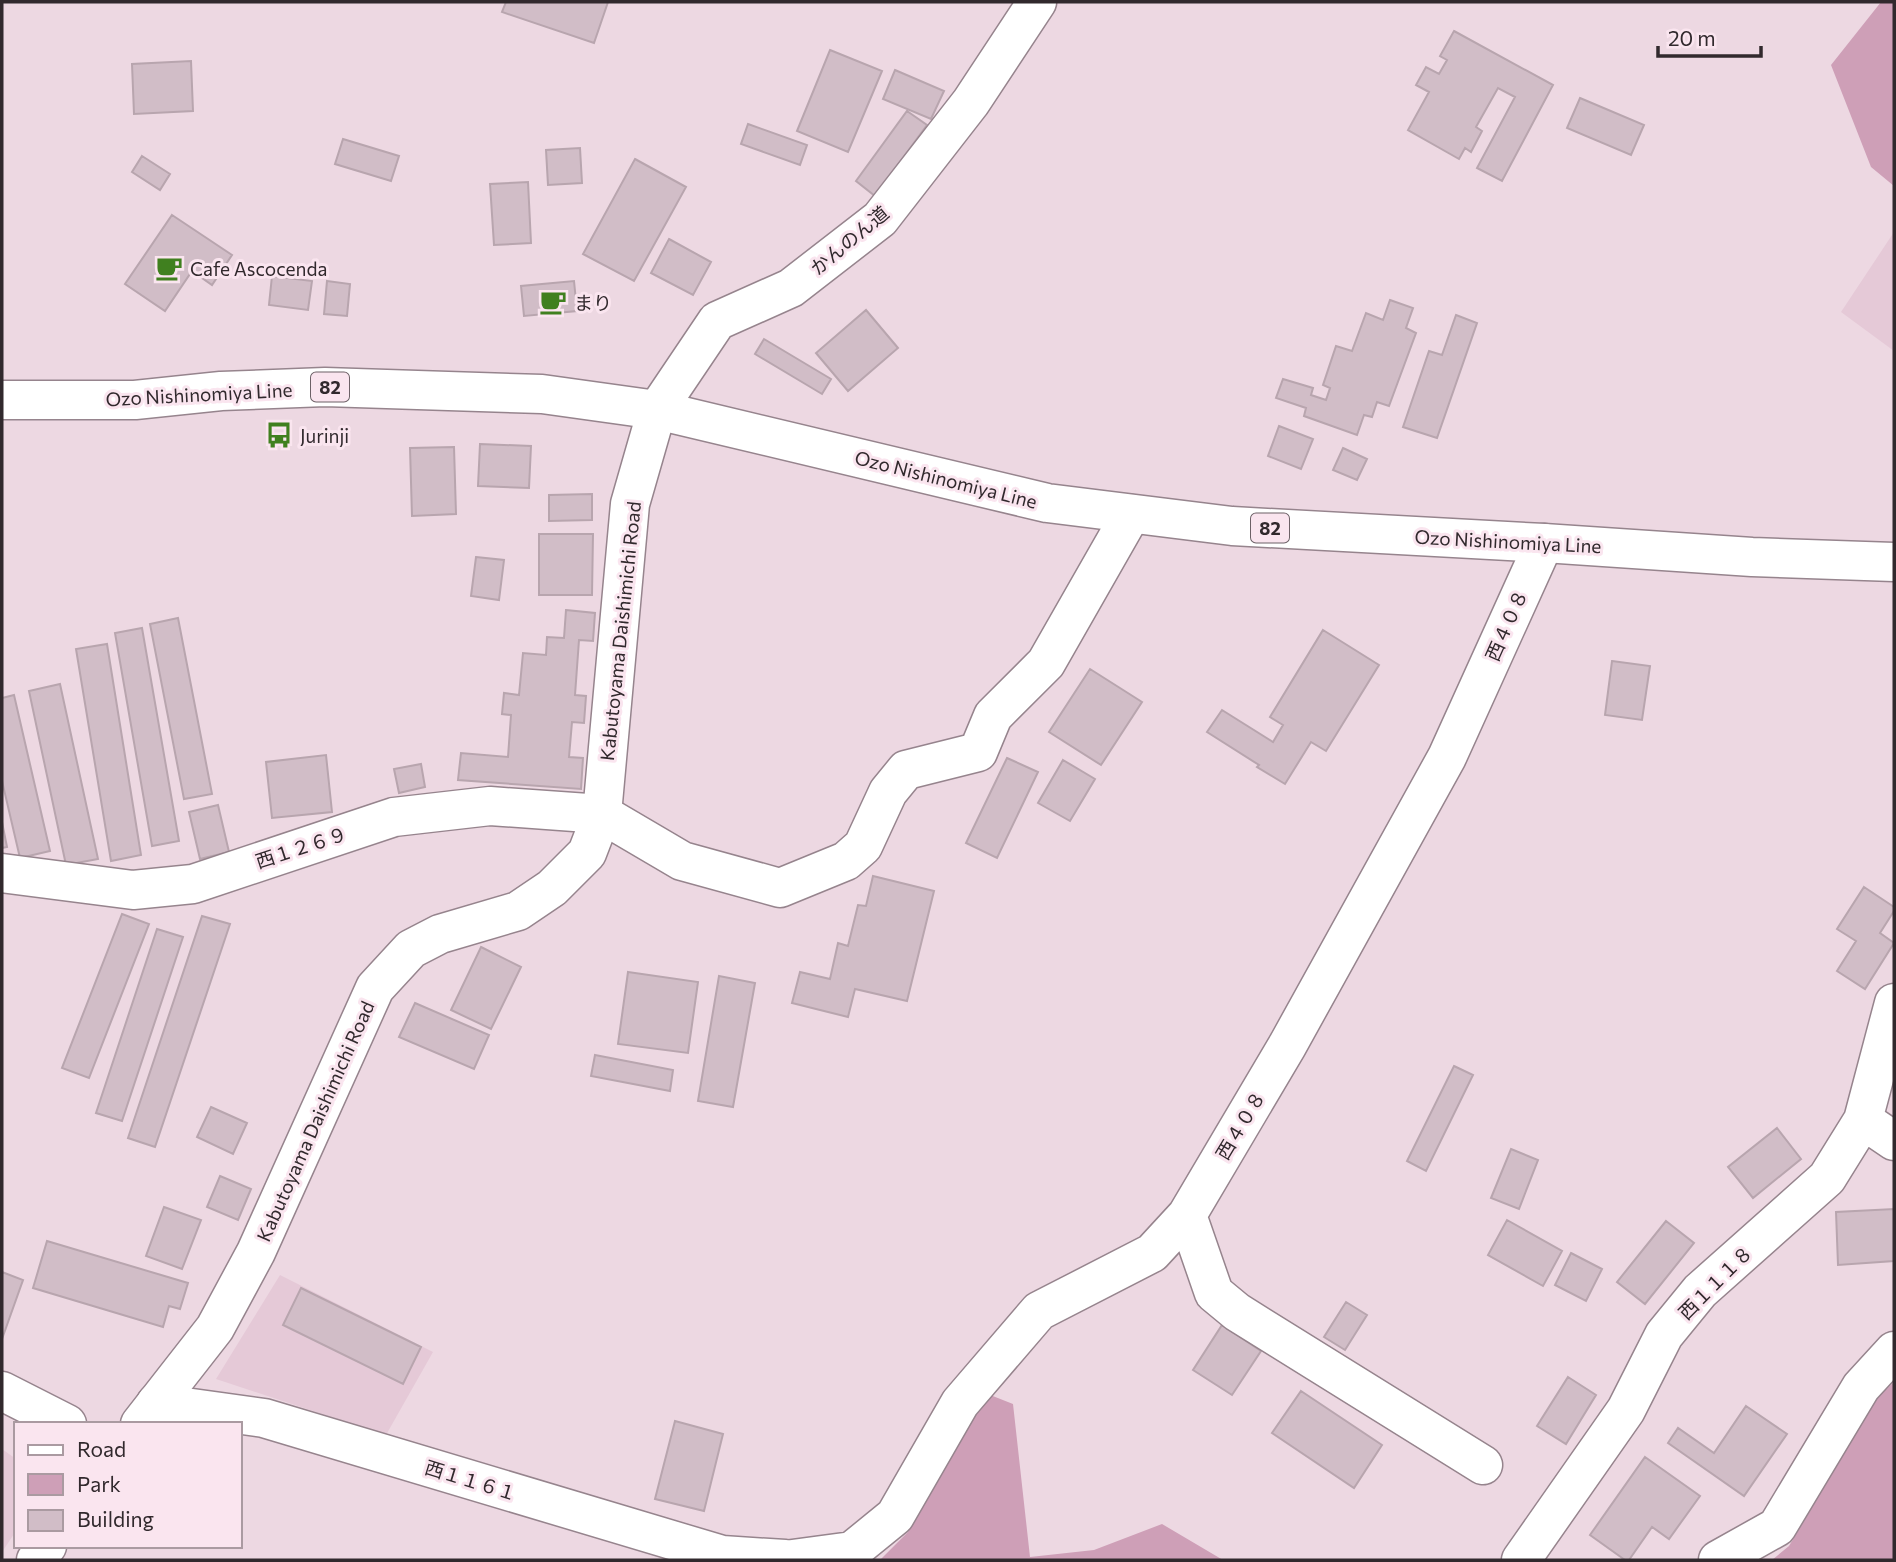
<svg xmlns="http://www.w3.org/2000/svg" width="1896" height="1562" font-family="Commissioner,'Noto Sans JP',sans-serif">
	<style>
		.built { fill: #e5c9d7 }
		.green { fill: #ce9fb7 }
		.building { fill: #d1bdc7; stroke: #b8a5ae; stroke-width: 2 }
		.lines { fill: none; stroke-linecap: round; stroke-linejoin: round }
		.street-casing { stroke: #96848d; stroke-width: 41 }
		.secondary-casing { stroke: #96848d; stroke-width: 41 }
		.primary-casing { stroke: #96848d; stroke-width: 41 }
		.street { stroke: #fff; stroke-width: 38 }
		.secondary { stroke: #fff; stroke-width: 38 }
		.primary { stroke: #fff; stroke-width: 38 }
		.labels { text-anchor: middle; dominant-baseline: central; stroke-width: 6; stroke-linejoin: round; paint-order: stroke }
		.shield { fill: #fae5ef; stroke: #6d6167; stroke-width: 2 }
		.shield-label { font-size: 18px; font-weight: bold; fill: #31292d }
		.street-label { font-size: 19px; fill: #31292d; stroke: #fae5ef }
		.poi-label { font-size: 19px; fill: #31292d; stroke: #fae5ef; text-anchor: start }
	</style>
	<rect width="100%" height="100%" fill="#edd8e2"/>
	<path class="built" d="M1894 232V351L1841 312Z
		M280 1275 433 1352 386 1435 216 1379Z
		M2 1449 16 1459V1531L2 1552Z"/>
	<path class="green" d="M1881 2H1894V186L1871 167 1831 65Z
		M1894 1382V1560H1772L1789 1546 1878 1397Z
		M975 1389 1013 1404 1030 1557 1094 1550 1162 1524 1223 1560H873L881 1559 908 1532Z"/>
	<path class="building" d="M506 2H608L594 43 502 12Z
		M1454 31 1553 85 1502 181 1477 168 1515 97 1498 88 1476 127 1482 131 1471 152 1465 148 1459 159 1408 130 1429 92 1416 85 1426 67 1439 74 1447 60 1440 56Z
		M830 50 882 71 848 152 797 131Z
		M191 61 193 111 134 114 132 64Z
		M895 70 944 91 931 119 883 99Z
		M1580 98 1644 125 1631 155 1567 128Z
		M907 111 927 125 875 196 856 181Z
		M748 124 807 145 800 165 741 144Z
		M343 139 399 156 391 181 335 164Z
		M580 148 582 183 548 185 546 150Z
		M142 156 170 174 160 190 132 172Z
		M635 159 686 187 634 281 583 254Z
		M528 182 531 243 494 245 490 184Z
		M172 215 232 255 212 285 192 271 165 311 125 284Z
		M669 239 711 262 693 295 651 273Z
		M272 276 312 281 308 310 269 305Z
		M327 281 350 284 347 316 324 314Z
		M574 281 577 311 524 316 521 286Z
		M1390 300 1413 308 1406 328 1416 333 1389 406 1377 402 1372 417 1364 415 1357 435 1304 416 1306 408 1276 398 1283 379 1313 388 1311 395 1326 400 1330 388 1323 385 1336 346 1352 351 1366 313 1383 320Z
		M866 310 898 348 848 391 816 353Z
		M1456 315 1477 323 1437 438 1403 427 1429 351 1442 355Z
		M764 339 831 379 822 394 755 354Z
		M1279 426 1313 439 1301 469 1268 456Z
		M480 444 531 446 529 488 478 486Z
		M454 447 456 514 412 516 410 448Z
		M1343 448 1367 459 1357 480 1333 470Z
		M592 494V520L549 521V495Z
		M539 534H593L592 595H539Z
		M476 557 504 560 499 600 471 596Z
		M566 610 595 613 593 641 579 640 575 695 586 696 584 723 572 722 569 757 583 758 581 789 458 780 461 753 508 757 511 715 502 714 504 693 519 695 523 653 546 655 547 637 564 638Z
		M178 618 212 794 184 799 150 624Z
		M142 628 179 841 152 846 115 633Z
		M1323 630 1379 665 1326 751 1311 742 1285 784 1257 767 1259 765 1207 732 1222 710 1273 742 1283 725 1270 717Z
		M107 644 141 855 111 861 76 649Z
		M1612 661 1650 666 1642 720 1605 715Z
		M1090 669 1142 702 1101 765 1049 732Z
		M60 684 98 859 66 865 29 691Z
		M14 695 50 851 20 858 2 781V698Z
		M326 755 332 812 272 818 266 762Z
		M1007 758 1038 772 997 858 966 843Z
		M1063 760 1095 779 1070 821 1038 803Z
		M421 764 425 787 399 793 394 769Z
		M218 805 229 852 200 859 189 812Z
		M2 822 7 847 2 848Z
		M873 876 934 891 907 1001 855 989 848 1017 792 1003 800 972 830 979 838 943 848 946 858 905 866 906Z
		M1864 887 1894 907V911L1880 933 1894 943 1865 989 1837 971 1856 941 1837 929Z
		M122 914 149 924 89 1078 62 1068Z
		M202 916 230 924 155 1147 128 1138Z
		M157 929 183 937 122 1121 96 1113Z
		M481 947 521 967 491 1029 451 1010Z
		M628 972 698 982 688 1053 618 1044Z
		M719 976 755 983 733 1107 698 1101Z
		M415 1003 489 1035 474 1069 399 1037Z
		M595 1055 673 1070 670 1091 591 1076Z
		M1454 1066 1473 1075 1426 1171 1407 1161Z
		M211 1107 247 1123 233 1154 197 1137Z
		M1777 1128 1801 1159 1753 1198 1728 1167Z
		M1511 1149 1538 1160 1519 1209 1491 1198Z
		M220 1176 251 1189 238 1220 207 1207Z
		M164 1207 201 1220 182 1269 146 1256Z
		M1894 1209V1261L1838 1265 1836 1212Z
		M1507 1220 1562 1251 1543 1286 1488 1255Z
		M1666 1221 1694 1243 1645 1304 1617 1282Z
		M47 1241 188 1283 180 1309 169 1306 163 1327 33 1288Z
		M1571 1253 1602 1269 1586 1301 1555 1285Z
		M2 1272 23 1280 2 1339Z
		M301 1288 421 1347 403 1384 283 1325Z
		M1346 1302 1367 1315 1345 1350 1324 1337Z
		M1222 1325 1261 1351 1232 1395 1193 1370Z
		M1568 1377 1596 1395 1566 1444 1537 1426Z
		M1301 1391 1382 1445 1354 1488 1272 1433Z
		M1746 1406 1787 1434 1744 1496 1668 1443 1678 1428 1714 1453Z
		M675 1421 723 1434 704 1511 655 1499Z
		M1645 1457 1700 1496 1669 1539 1652 1527 1629 1560H1625L1590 1535Z"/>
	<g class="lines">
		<g class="street-casing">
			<path id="street" d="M2 873 133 890 193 884 394 817 490 806 602 814 682 861 780 888 846 861 863 846 888 792 906 770 978 752 993 716 1046 663 1131 514
				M1863 1120 1894 1141
				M1187 1215 1214 1293 1237 1312 1483 1465
				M2 1391 67 1424
				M156 1403 264 1418 722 1555 785 1559
				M785 1560 852 1551 895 1516 960 1403 1039 1311 1152 1253 1187 1215 1287 1046 1447 757 1544 543
				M1521 1560 1626 1410 1664 1335 1700 1291 1827 1178 1863 1120 1894 1003
				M1718 1560 1777 1527 1861 1387 1894 1351"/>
		</g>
		<g class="secondary-casing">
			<path id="secondary" d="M140 1424 215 1328 256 1252 375 988 411 949 440 934 518 911 552 888 587 853 602 814 630 504 657 410 717 321 791 288 880 219 971 102 1037 2
				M36 1560 47 1546"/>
		</g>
		<g class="primary-casing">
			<path id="primary" d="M2 400H135L221 391 325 387 542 394 657 410 1047 503 1232 526 1544 543 1752 557 1894 562"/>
		</g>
		<use href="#street" class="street"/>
		<use href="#secondary" class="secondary"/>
		<use href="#primary" class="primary"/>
	</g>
	<defs>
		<g id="cafe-bare" transform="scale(2.1)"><path d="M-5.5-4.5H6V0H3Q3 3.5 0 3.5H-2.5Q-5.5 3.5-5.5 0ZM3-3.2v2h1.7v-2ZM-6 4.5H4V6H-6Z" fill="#40801f" stroke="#fae5ef" stroke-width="2.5" paint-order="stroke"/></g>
		<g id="bus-bare" transform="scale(2.1)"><path d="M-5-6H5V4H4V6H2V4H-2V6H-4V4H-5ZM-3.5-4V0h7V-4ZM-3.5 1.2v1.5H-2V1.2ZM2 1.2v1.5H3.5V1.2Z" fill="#40801f" stroke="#fae5ef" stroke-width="2.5" paint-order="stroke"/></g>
	</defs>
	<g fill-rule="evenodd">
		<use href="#cafe-bare" x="169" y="268"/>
		<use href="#cafe-bare" x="553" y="302"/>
		<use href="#bus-bare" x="279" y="435"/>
	</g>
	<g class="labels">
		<g class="shield">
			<rect x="311" y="372.5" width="38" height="29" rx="5"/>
			<rect x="1251" y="513.5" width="38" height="29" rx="5"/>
		</g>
		<g class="shield-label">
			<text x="330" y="387">82</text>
			<text x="1270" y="528">82</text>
		</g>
		<g class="street-label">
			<text transform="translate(849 240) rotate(-40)">かんのん道</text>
			<text transform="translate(199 394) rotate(-3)">Ozo Nishinomiya Line</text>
			<text transform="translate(946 479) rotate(14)">Ozo Nishinomiya Line</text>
			<text transform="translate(1508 541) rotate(3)">Ozo Nishinomiya Line</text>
			<text transform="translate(1506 625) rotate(-66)">西４０８</text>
			<text transform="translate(620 631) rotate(-84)">Kabutoyama Daishimichi Road</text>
			<text transform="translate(301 847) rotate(-18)">西１２６９</text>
			<text transform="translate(315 1121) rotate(-66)">Kabutoyama Daishimichi Road</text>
			<text transform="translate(1240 1125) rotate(-59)">西４０８</text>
			<text transform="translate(1715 1282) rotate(-45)">西１１１８</text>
			<text transform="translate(471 1480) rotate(17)">西１１６１</text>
		</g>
		<g class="poi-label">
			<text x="190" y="268">Cafe Ascocenda</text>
			<text x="574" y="302">まり</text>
			<text x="300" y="435">Jurinji</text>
		</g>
	</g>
	<rect width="1896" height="1562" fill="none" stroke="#31292d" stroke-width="7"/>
	<rect x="14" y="1422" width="228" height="126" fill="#fae5ef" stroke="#aa9aa1" stroke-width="2"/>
	<rect x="28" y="1445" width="35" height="10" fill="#ffffff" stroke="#aa9aa1" stroke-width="2"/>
	<text x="77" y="1457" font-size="21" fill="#31292d">Road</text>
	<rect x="28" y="1474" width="35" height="21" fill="#ce9fb7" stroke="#aa9aa1" stroke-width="2"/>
	<text x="77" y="1492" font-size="21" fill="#31292d">Park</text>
	<rect x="28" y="1510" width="35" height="21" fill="#d1bdc7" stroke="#aa9aa1" stroke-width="2"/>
	<text x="77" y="1527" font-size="21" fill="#31292d">Building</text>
	<path d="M1658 46v10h103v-10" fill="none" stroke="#31292d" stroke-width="3.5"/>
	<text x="1668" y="46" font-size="21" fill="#31292d" stroke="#fae5ef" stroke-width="5" paint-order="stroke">20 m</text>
</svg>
